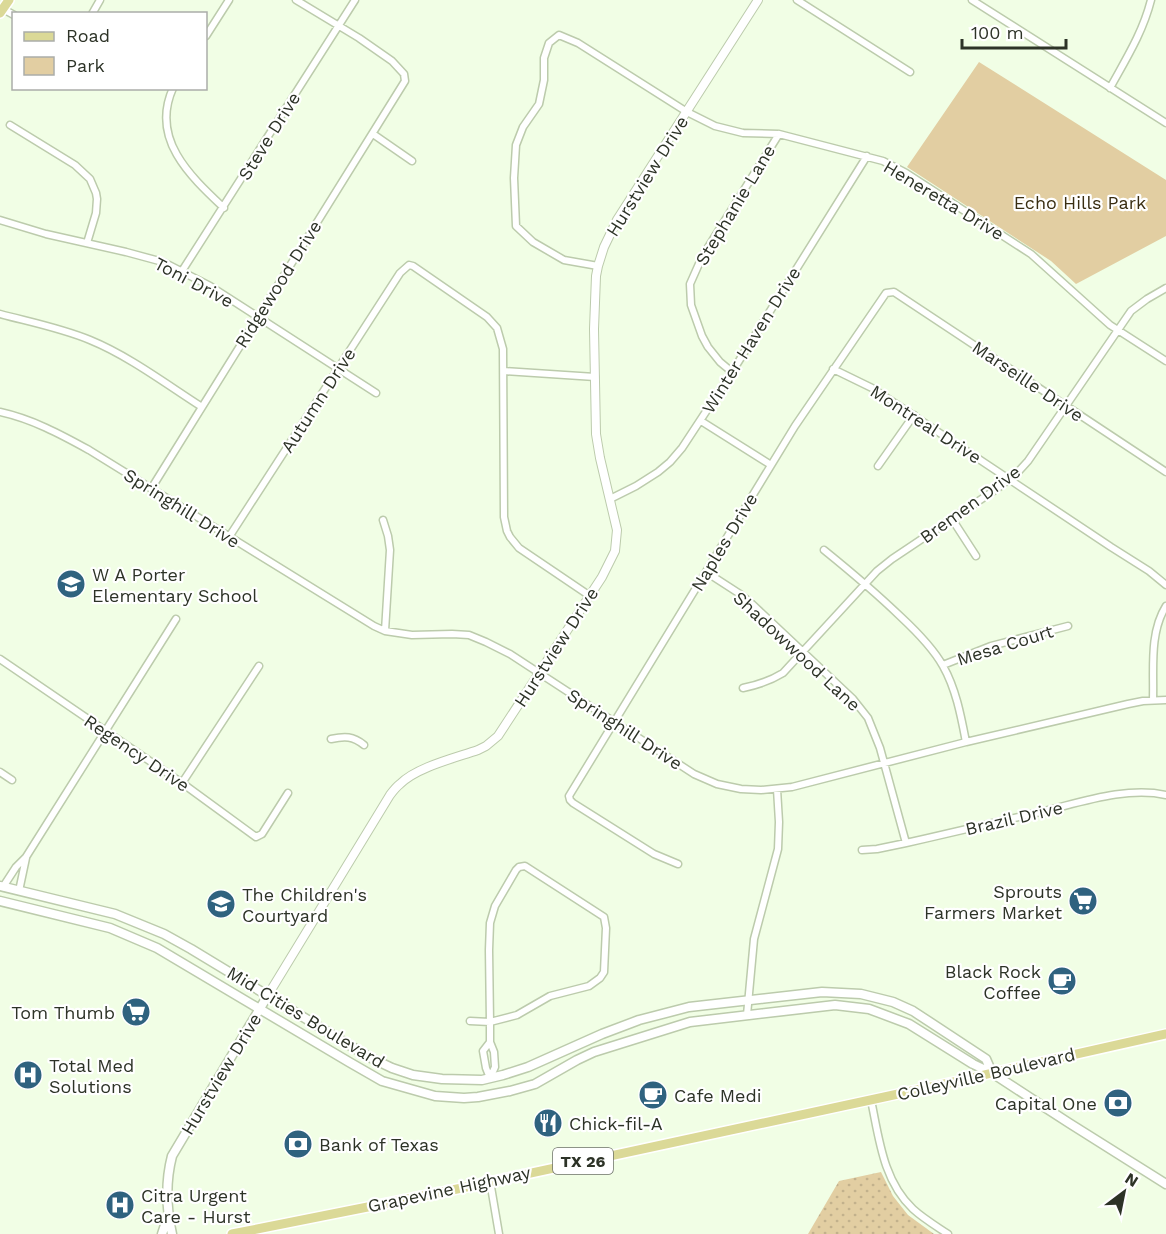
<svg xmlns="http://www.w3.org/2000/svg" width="1166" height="1234" font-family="'Work Sans',sans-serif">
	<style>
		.grass { fill: url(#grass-dots) }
		.park { fill: #e2cea2 }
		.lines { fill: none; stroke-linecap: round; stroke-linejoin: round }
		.minor-casing { stroke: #bccbac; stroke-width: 9 }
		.tertiary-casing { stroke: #bccbac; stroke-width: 10 }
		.secondary-casing { stroke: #bccbac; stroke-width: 11 }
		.primary-casing { stroke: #fff; stroke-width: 12 }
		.minor { stroke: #fff; stroke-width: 6 }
		.tertiary { stroke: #fff; stroke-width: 8 }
		.secondary { stroke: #fff; stroke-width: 8 }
		.primary { stroke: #dbd997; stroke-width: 9 }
		.labels { text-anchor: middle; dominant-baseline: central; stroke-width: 4.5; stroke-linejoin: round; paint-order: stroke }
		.shield { fill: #fff; stroke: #6c7068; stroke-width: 1.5 }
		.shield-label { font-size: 16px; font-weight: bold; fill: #2d3327 }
		.street-label { font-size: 18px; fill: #2d3327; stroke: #fff }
		.park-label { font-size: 18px; fill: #392d11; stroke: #fff }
		.poi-label { font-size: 18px; fill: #2d3327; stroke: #fff; text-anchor: start }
	</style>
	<defs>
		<pattern id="grass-dots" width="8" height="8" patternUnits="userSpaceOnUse" patternTransform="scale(1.5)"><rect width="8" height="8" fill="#e2cea2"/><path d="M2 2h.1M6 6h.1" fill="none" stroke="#c2b18c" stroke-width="1.8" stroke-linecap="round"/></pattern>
	</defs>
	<rect width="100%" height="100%" fill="#f1fee5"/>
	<path class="grass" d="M881 1172 893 1196 908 1215 934 1234H808L839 1181Z"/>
	<path class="park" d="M979 62 1166 180V236L1076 284 1051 261 907 167Z"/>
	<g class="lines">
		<g class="minor-casing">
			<path id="minor" d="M797 0 910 72
				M972 0 1166 123
				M3 9 14 15
				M92 14 100 0
				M206 36 229 0
				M173 88C150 139 190 176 224 208
				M1110 88C1126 59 1143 32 1151 0
				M10 125 75 165 90 179 96 193 97 199 96 213 87 243
				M373 134 412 161
				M0 220 46 234 126 252 163 262 210 286 376 393
				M598 266 564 260 533 242 516 226 514 178 516 145 523 127 539 104 544 80V58L549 43 559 35 578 43 687 112 715 126 743 133 779 134 883 161 906 173 1031 254 1110 325 1166 361
				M182 271 355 0
				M0 314C30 322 61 328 90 340 129 356 166 384 202 407
				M833 369 872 388 1111 547 1149 571 1166 585
				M504 371 595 377
				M732 372 720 362 708 347 702 336 691 305 690 284 702 257 779 134
				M0 412C32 419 60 434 89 450L374 626 385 631 412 635 452 634 469 635 486 642 510 654 694 774 717 784 741 789 761 790 792 787 966 742 1128 704 1143 701 1166 700
				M701 421 771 465
				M878 466 914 415
				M151 489 405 81 404 74 392 61 359 38 296 0
				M610 499 636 486 658 472 670 462 682 448 732 372 867 156
				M952 519 976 556
				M383 520 388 536 390 550 385 631
				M229 537 400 273 409 265 413 266 487 317 497 328 503 349 504 517 507 531 510 537 519 548 590 596
				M824 550C850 571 876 593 901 617 916 631 933 648 943 666 956 689 961 716 966 742
				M706 572 740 594 752 604 853 699 868 718 880 748 906 843
				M0 659 182 783 256 837 262 834 288 793
				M943 665 991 646 1068 626
				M743 688C758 685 770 681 783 673L877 571 892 559 998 488 1018 472 1028 461 1131 311 1147 299 1166 288
				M1153 700C1154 670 1149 633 1166 606
				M331 739C345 736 353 736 364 745
				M0 772 12 780
				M182 783 259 666
				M862 850 877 849 906 843C951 833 996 822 1040 812 1079 803 1126 786 1166 795
				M678 864 654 854 573 803 570 800 569 796 795 426 886 293 894 292 1166 472
				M525 866 604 917 606 928 604 972 600 978 589 986 550 996 517 1015 490 1022 489 950 490 923 495 906 516 870 519 867Z
				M3 887 16 867 26 857 176 619
				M19 891 26 858
				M747 1015 754 939 778 849 779 822 777 789
				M470 1021 490 1022V1042L494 1052 495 1067 490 1078
				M490 1042 483 1051 486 1068 490 1078
				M871 1100C879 1138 883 1181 913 1209 924 1219 936 1226 948 1234
				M490 1181 499 1234"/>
		</g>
		<g class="tertiary-casing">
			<path id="tertiary" d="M268 995 390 795C393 791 396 787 400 784 417 767 455 758 478 750L486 746 498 736 602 577 615 551 617 530 600 458 596 434 594 329 596 276 598 266 604 247 617 220 758 0"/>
		</g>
		<g class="secondary-casing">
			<path id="secondary" d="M0 886 115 914 164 934 191 949 369 1057 392 1068 413 1075 442 1079 482 1080 503 1075 528 1067 602 1034 639 1020 689 1007 822 992 861 994 893 1002 913 1011 986 1059 992 1073
				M0 901 110 928 157 948 349 1062 382 1081 435 1096 464 1098 478 1097 510 1091 535 1084 577 1060 594 1052 690 1022 835 1005 869 1009 909 1024 973 1064 992 1073 1069 1123 1166 1184
				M162 1234 168 1216
				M172 1234C166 1207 165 1183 172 1156L268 995"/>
		</g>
		<g class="primary-casing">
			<path id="primary" d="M0 13 9 0
				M232 1234 443 1192 963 1080 992 1073 1166 1034"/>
		</g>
		<use href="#minor" class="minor"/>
		<use href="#tertiary" class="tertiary"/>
		<use href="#secondary" class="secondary"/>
		<use href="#primary" class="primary"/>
	</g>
	<defs>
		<g id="school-disc" transform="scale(1.5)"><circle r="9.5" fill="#2f627f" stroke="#fff"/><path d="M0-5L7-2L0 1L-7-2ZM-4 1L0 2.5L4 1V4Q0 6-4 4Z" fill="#fff"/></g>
		<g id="supermarket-disc" transform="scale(1.5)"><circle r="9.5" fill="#2f627f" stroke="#fff"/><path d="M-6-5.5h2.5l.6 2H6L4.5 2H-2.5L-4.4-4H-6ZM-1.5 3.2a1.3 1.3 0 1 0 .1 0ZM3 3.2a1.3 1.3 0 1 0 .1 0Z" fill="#fff"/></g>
		<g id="cafe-disc" transform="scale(1.5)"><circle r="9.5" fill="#2f627f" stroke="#fff"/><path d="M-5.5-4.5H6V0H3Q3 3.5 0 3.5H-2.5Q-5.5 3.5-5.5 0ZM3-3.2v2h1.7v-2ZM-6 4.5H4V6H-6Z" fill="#fff"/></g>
		<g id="hospital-disc" transform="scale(1.5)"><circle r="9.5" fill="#2f627f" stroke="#fff"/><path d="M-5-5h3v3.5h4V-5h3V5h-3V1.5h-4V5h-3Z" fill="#fff"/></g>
		<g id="bank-disc" transform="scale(1.5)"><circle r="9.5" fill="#2f627f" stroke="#fff"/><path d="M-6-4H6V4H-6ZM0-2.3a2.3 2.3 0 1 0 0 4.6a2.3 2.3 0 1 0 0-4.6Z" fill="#fff"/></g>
		<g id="restaurant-disc" transform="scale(1.5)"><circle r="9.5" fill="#2f627f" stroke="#fff"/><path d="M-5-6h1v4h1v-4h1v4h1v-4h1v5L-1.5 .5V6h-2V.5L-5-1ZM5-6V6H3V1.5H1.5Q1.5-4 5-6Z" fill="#fff"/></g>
	</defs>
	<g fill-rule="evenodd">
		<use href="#school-disc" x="71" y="584"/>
		<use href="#supermarket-disc" x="1083" y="901"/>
		<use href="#school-disc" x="221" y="904"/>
		<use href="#cafe-disc" x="1062" y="981"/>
		<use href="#supermarket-disc" x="136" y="1012"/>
		<use href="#hospital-disc" x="28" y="1075"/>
		<use href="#cafe-disc" x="653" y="1095"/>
		<use href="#bank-disc" x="1118" y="1103"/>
		<use href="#restaurant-disc" x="548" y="1123"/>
		<use href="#bank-disc" x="298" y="1144"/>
		<use href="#hospital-disc" x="120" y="1205"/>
	</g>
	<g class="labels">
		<rect class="shield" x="553" y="1148" width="60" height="26" rx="4.5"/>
		<g class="shield-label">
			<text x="583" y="1161">TX 26</text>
		</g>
		<g class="street-label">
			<text transform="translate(269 136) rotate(-58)">Steve Drive</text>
			<text transform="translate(647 176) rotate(-58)">Hurstview Drive</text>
			<text transform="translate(944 200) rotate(31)">Heneretta Drive</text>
			<text transform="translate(735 205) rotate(-59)">Stephanie Lane</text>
			<text transform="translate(194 282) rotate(28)">Toni Drive</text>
			<text transform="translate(278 284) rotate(-58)">Ridgewood Drive</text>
			<text transform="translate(751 340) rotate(-58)">Winter Haven Drive</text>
			<text transform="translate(1028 381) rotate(34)">Marseille Drive</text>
			<text transform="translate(318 400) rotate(-57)">Autumn Drive</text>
			<text transform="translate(926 424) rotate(33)">Montreal Drive</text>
			<text transform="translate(970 504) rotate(-36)">Bremen Drive</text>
			<text transform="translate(182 508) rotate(32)">Springhill Drive</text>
			<text transform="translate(724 542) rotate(-59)">Naples Drive</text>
			<text transform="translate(1005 645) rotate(-17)">Mesa Court</text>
			<text transform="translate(556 647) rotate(-57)">Hurstview Drive</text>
			<text transform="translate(797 651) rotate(43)">Shadowwood Lane</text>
			<text transform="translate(625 729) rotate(33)">Springhill Drive</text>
			<text transform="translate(137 753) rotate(34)">Regency Drive</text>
			<text transform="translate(1014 818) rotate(-13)">Brazil Drive</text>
			<text transform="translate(306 1017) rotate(31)">Mid Cities Boulevard</text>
			<text transform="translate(221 1074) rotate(-59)">Hurstview Drive</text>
			<text transform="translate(986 1074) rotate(-13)">Colleyville Boulevard</text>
			<text transform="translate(449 1189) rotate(-12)">Grapevine Highway</text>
		</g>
		<g class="park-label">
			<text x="1080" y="202">Echo Hills Park</text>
		</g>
		<g class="poi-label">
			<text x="92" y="574">W A Porter<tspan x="92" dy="21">Elementary School</tspan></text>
			<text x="1062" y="891" text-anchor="end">Sprouts<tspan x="1062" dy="21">Farmers Market</tspan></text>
			<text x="242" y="894">The Children's<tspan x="242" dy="21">Courtyard</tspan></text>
			<text x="1041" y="971" text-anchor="end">Black Rock<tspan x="1041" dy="21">Coffee</tspan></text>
			<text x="115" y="1012" text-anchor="end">Tom Thumb</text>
			<text x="49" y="1065">Total Med<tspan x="49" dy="21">Solutions</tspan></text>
			<text x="674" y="1095">Cafe Medi</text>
			<text x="1097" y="1103" text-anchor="end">Capital One</text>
			<text x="569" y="1123">Chick-fil-A</text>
			<text x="319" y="1144">Bank of Texas</text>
			<text x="141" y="1195">Citra Urgent<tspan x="141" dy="21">Care - Hurst</tspan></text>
		</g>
	</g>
	<rect x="12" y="12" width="195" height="78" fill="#ffffff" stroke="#abada9" stroke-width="1.5"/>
	<rect x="24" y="32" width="30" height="9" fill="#dbd997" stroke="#abada9" stroke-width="1.5"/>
	<text x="66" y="42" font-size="18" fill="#2d3327">Road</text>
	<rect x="24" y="57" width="30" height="18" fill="#e2cea2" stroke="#abada9" stroke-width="1.5"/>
	<text x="66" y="72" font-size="18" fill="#2d3327">Park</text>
	<g transform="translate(1124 1192) rotate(32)" stroke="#ffffff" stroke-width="4.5" paint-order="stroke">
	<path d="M0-4.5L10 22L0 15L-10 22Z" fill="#2d3327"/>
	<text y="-9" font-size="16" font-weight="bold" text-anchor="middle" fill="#2d3327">N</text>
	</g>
	<path d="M962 39v9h104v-9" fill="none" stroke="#2d3327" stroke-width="3"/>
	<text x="971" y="39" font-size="18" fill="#2d3327" stroke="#ffffff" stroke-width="4.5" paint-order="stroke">100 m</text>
</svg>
